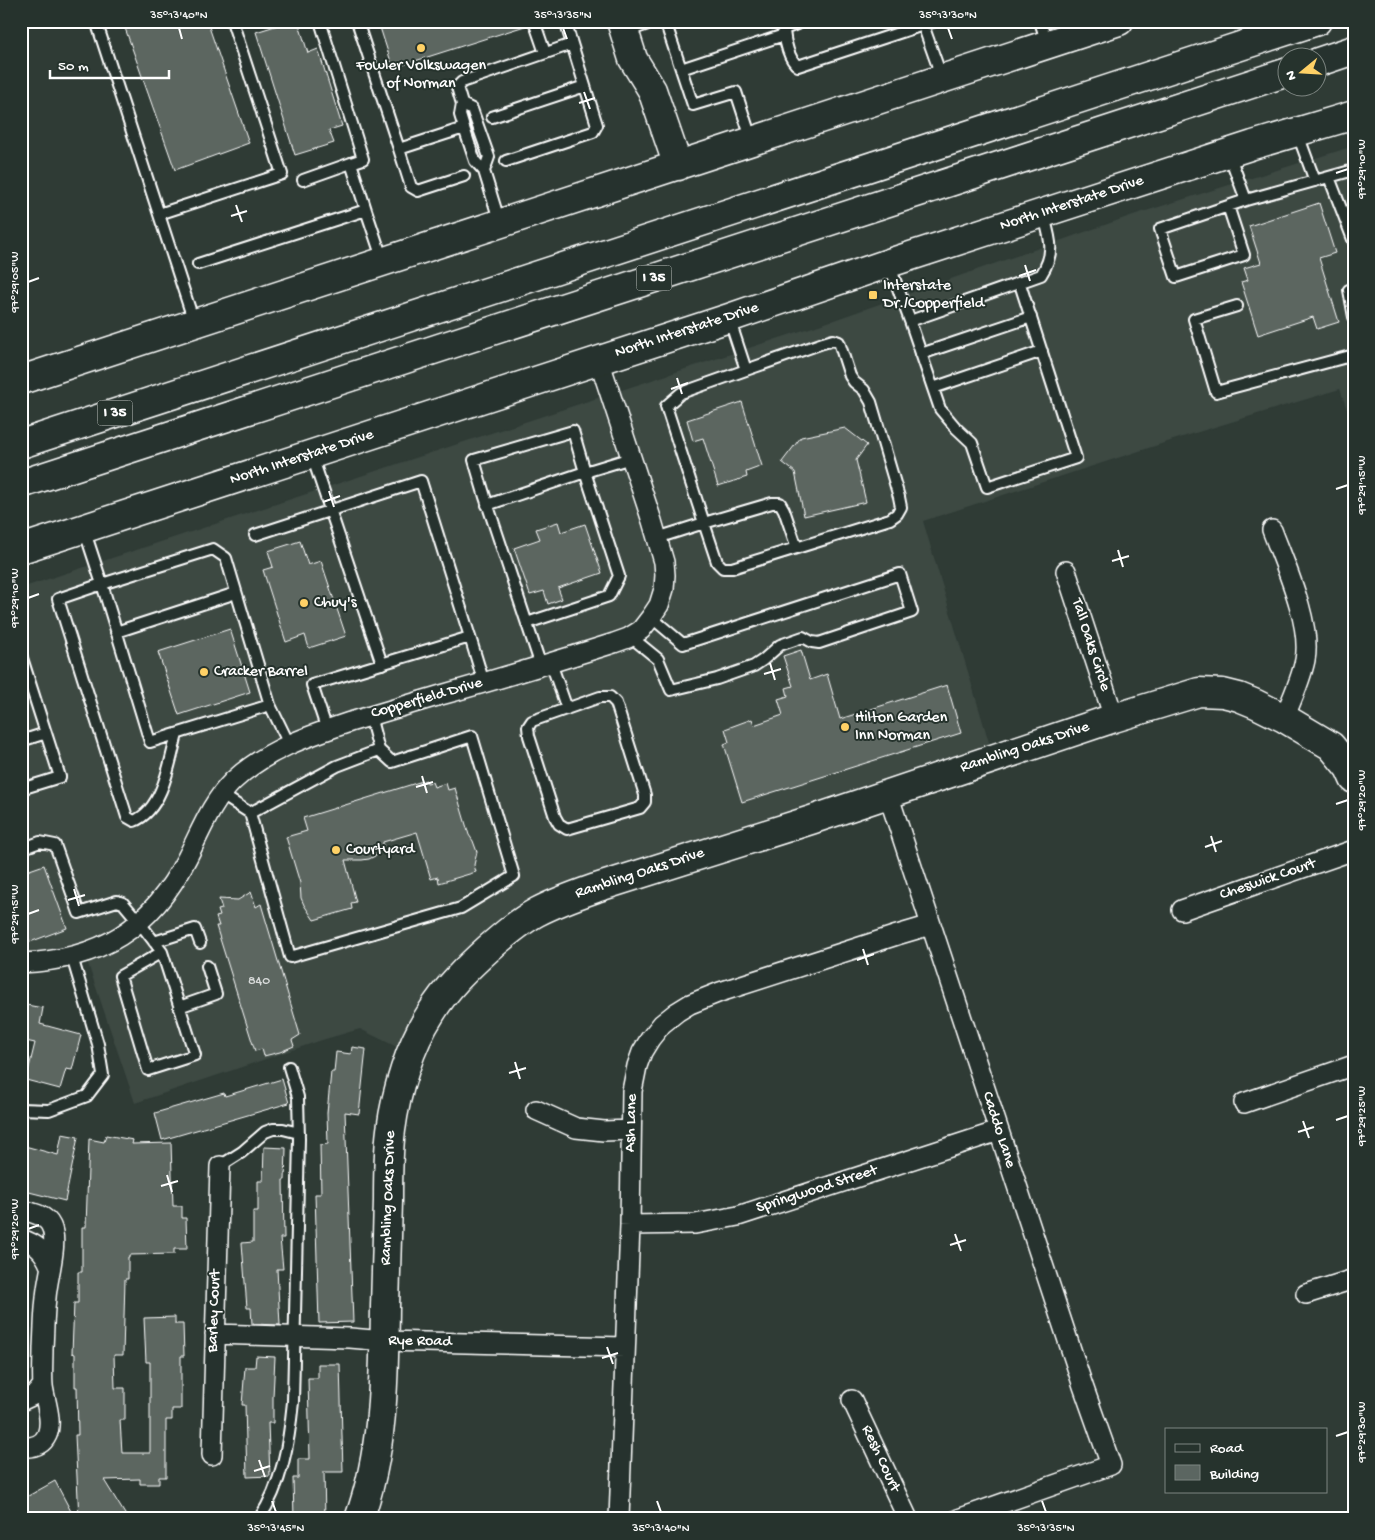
<svg xmlns="http://www.w3.org/2000/svg" width="1375" height="1540" font-family="'Gochi Hand',sans-serif">
	<style>
		.built { fill: #3c4842 }
		.building { fill: #5b6661; stroke: #fff }
		.lines { fill: none; stroke-linecap: round; stroke-linejoin: round }
		.lane-casing { stroke: #fff; stroke-width: 14 }
		.street-casing { stroke: #fff; stroke-width: 22 }
		.secondary-casing { stroke: #fff; stroke-width: 31 }
		.highway-casing { stroke: #fff; stroke-width: 31 }
		.lane { stroke: #26332d; stroke-width: 10 }
		.street { stroke: #26332d; stroke-width: 19 }
		.secondary { stroke: #26332d; stroke-width: 28 }
		.highway { stroke: #26332d; stroke-width: 28 }
		.ticks { fill: none; stroke: #fff; stroke-width: 2 }
		.poi-dot { fill: #ffd166; stroke: #26332d; stroke-width: 2 }
		.labels { text-anchor: middle; dominant-baseline: central; stroke-width: 4; stroke-linejoin: round; paint-order: stroke }
		.number-label { font-size: 14px; fill: #d6d9d8 }
		.shield { fill: #26332d; stroke: #bec2c0; stroke-width: 1 }
		.shield-label { font-size: 15px; font-weight: bold; fill: #fff }
		.poi-label { font-size: 16px; fill: #fff; stroke: #26332d; text-anchor: start }
		.street-label { font-size: 16px; fill: #fff; stroke: #26332d }
		.neatline { fill: none; stroke: #fff; stroke-width: 2 }
		.ticks-label { font-size: 12px; text-anchor: middle; fill: #fff }
	</style>
	<rect width="100%" height="100%" fill="#2f3b35"/>
	<filter id="ink" filterUnits="userSpaceOnUse"><feTurbulence type="fractalNoise" baseFrequency=".02" numOctaves="2"/><feDisplacementMap in="SourceGraphic" scale="10" xChannelSelector="R" yChannelSelector="G"/><feConvolveMatrix kernelMatrix="1 2 1 2 8 2 1 2 1" color-interpolation-filters="sRGB"/></filter>
	<g filter="url(#ink)">
		<path class="built" d="M1354 146V430L1340 389 1192 434 923 521 991 749 624 869 427 998 397 1047 360 1029 322 1040 135 1103 83 949 21 957V588L831 321 1133 215Z"/>
		<path class="building" d="M143 21H207L249 143 175 170 125 28Z
			M291 21H298L308 53 318 49 342 126 329 130 334 143 295 155 256 32Z
			M378 21H527L528 25 393 68Z
			M1319 203 1335 253 1319 258 1339 322 1317 329 1313 317 1258 335 1241 282 1248 280 1244 268 1261 263 1249 226Z
			M742 402 762 466 746 472 747 477 718 486 703 438 693 441 687 420Z
			M845 428 867 445 856 460 866 502 804 516 795 472 782 462 801 437Z
			M558 522 561 532 585 524 602 573 558 588 562 599 548 604 544 591 530 595 514 548 540 539 536 529Z
			M300 541 308 565 321 561 346 636 309 648 305 635 286 642 263 570 273 567 268 551Z
			M230 629 250 692 179 715 158 652Z
			M801 650 810 680 827 674 840 719 947 685 961 733 742 802 724 744 729 742 725 729 752 719 754 725 783 715 778 699 788 696 786 688 793 686 783 656Z
			M426 780 427 783 432 782 434 787 446 783 448 790 455 788 469 835 473 841 477 852 474 865 476 872 439 883 438 877 431 879 417 832 383 842V848L379 854 369 859 362 860H345L356 902 351 903 352 909 314 920 304 905 301 898 300 883 286 837 307 831 303 818Z
			M44 865 67 928 30 942 24 928 21 929V873Z
			M251 892 256 907 261 904 300 1035 292 1040 294 1046 280 1052 264 1056 262 1049 255 1051 216 926H219L216 917 220 916 218 910 222 909 219 899 238 900Z
			M21 1004 43 1008 40 1024 81 1035 72 1070 66 1069 60 1089 26 1080 35 1043 21 1040Z
			M352 1047 366 1049 359 1114 345 1112 353 1322 319 1323 315 1194H321L320 1145 328 1144 327 1113 331 1072H334L336 1052 351 1054Z
			M282 1079 289 1103 162 1140 155 1113 224 1093 225 1096Z
			M62 1134 78 1137 65 1201 21 1190V1145L58 1155Z
			M106 1135 133 1140 132 1144 171 1143 173 1206H182V1218H186L187 1249H174V1254L129 1255V1257H128V1279H125L123 1355H114L115 1388H125V1420H120L122 1453H150V1362H146L144 1318 175 1317V1324H183L184 1356H181V1409H172V1420H166V1477H159V1484H140V1479L104 1480 128 1519H79L75 1435H78L77 1387H75V1354L72 1353 74 1303H78V1272H82V1227H86L89 1139 104 1142Z
			M264 1147 286 1148 285 1180H283L284 1238H280L283 1269H277L280 1325 252 1324 251 1308H247L242 1243 253 1242V1211H258V1181H263Z
			M256 1356 275 1357 273 1397V1423H268L270 1476 247 1477 245 1405H242L245 1367H255Z
			M318 1364H340L343 1472H324L325 1519H294L293 1478H298V1459H310L308 1378H318Z
			M55 1481 75 1519H21V1500Z"/>
		<g class="lines">
			<g class="lane-casing">
				<path id="lane" d="M96 21 194 322
					M357 21 399 149 464 128
					M534 21 545 53
					M665 21 693 105 736 92 752 141
					M804 21 787 28 784 31C785 42 789 60 798 66L923 25 942 78
					M922 21 923 25 935 21
					M1040 21 1047 44
					M625 32 657 21
					M681 69 784 35
					M462 104 457 87 462 82 572 44 565 21
					M492 117 585 86
					M1297 132 1315 181
					M399 149 411 187 418 191 464 176
					M1229 154 1246 200 1354 170
					M506 161 593 132 597 125 572 44
					M484 171 489 157 472 109 462 104 460 115 464 128 475 161 484 171 500 223
					M1329 177 1354 242
					M303 180 351 163
					M1228 206 1244 255 1176 277 1160 229 1246 200
					M366 210 383 261
					M159 214 282 174 232 21
					M198 264 366 210 351 163 363 159 320 21
					M889 264 910 321 1041 275C1056 252 1050 238 1043 213
					M1354 288 1349 290 1354 317
					M1237 306 1194 319 1216 392 1354 355
					M910 321 940 409 956 428 972 443 987 487 1076 458 1020 284
					M921 354 1031 317
					M746 370 823 343 833 340 839 342 850 376 854 382 864 390 871 402 899 497 901 507 897 514 890 519 732 568H723L717 562 704 523 772 503H780L784 510 797 548
					M933 388 1042 351
					M312 456 382 664
					M487 505 585 472 619 576 609 596 527 623
					M84 529 102 584 213 549 226 558 270 705 289 744
					M255 535 421 481 470 637
					M657 538 704 523 666 406 681 393 746 370 729 318
					M116 632 236 593
					M631 637 658 659 671 690 717 679 754 666 763 660 780 645 803 637 812 642 819 643 912 612 900 574 683 644 651 617
					M21 655 60 777 21 789
					M551 663 567 709
					M541 666 485 497 474 460 573 431 585 472 631 458
					M600 697H610L616 703 645 795V802L640 808 567 829 559 824 555 817 529 736 528 727 532 721Z
					M327 730 312 685 470 637 484 683
					M177 734C170 761 163 810 134 821L127 817 58 599 102 584 150 742 270 705
					M21 741 46 733
					M222 795 250 813 290 957 461 908 514 876 472 736 392 762 379 750 370 716
					M250 813 337 766 379 750
					M21 849 40 842 55 845 79 913 117 901 123 903 139 922 162 952 195 1055 148 1070 120 976 162 952
					M154 942 195 929 200 943
					M179 1007 216 994 207 966
					M21 1109 49 1110 87 1096 103 1075 98 1044 72 957
					M220 1166 242 1152 265 1132 273 1129H283L299 1133
					M259 1519C282 1485 289 1442 293 1402L299 1139 298 1097 289 1067"/>
			</g>
			<g class="street-casing">
				<path id="street" d="M1272 530C1285 565 1312 624 1305 660 1301 680 1292 699 1284 718
					M1066 571 1114 718
					M888 794 1083 1386 1111 1465 958 1519
					M1182 910 1354 850
					M21 963C100 960 151 929 187 858 201 831 211 803 233 781 266 750 308 736 350 722 380 713 410 704 441 695 499 679 557 661 614 643L628 638 641 630 651 617 659 605 664 589 665 575 664 562 652 521 599 360
					M1244 1103 1354 1065
					M536 1110 576 1128 604 1131 631 1130
					M21 1210C31 1212 46 1215 51 1226 59 1243 47 1278 46 1298 44 1314 44 1331 43 1348 43 1360 42 1374 43 1386 45 1401 53 1421 47 1435 42 1446 32 1448 21 1447
					M630 1225 695 1224 738 1216 999 1131
					M21 1239C37 1244 44 1251 50 1266
					M1306 1294 1354 1279
					M215 1334 350 1338 385 1341 624 1347
					M852 1400 908 1519
					M21 1401 36 1394 43 1385
					M212 1455 220 1166
					M619 1519 630 1225 632 1091 637 1066 642 1052 650 1039 662 1024 677 1012 690 1004 720 992 897 935 931 925"/>
			</g>
			<g class="secondary-casing">
				<path id="secondary" d="M621 21 633 59 652 90 678 166
					M21 380 1119 21
					M21 549 729 318 889 263 1253 145 1354 115
					M359 1519C384 1451 384 1378 385 1307 386 1272 387 1236 388 1201 388 1178 388 1153 391 1130 396 1091 410 1045 431 1013 446 988 468 967 489 948 504 935 519 922 537 912 556 902 576 895 596 888L811 820 1114 718 1199 692 1223 693 1239 697 1256 704 1284 718 1331 746 1349 768 1354 779"/>
			</g>
			<g class="highway-casing">
				<path id="highway" d="M1318 62 1354 50
					M21 444 1317 21
					M21 484 1288 72"/>
			</g>
			<use href="#lane" class="lane"/>
			<use href="#street" class="street"/>
			<use href="#secondary" class="secondary"/>
			<use href="#highway" class="highway"/>
		</g>
	</g>
	<path class="ticks" d="M179 28 182 39M563 28 567 39M948 28 952 39M584 92 590 109M579 103 595 98M1336 173 1348 169M236 205 242 222M231 216 247 211M1025 265 1030 281M1019 276 1036 270M28 282 39 278M677 378 682 394M671 389 688 383M1336 489 1348 485M329 491 334 507M323 502 340 496M1118 550 1123 567M1112 561 1129 556M28 598 39 594M770 663 775 680M764 674 781 669M422 776 427 793M416 787 433 782M1336 804 1348 800M1211 836 1216 852M1205 847 1222 841M74 889 79 906M68 900 85 895M28 914 39 910M863 949 868 965M857 960 874 954M515 1062 520 1079M509 1073 526 1068M1336 1120 1348 1116M1303 1121 1309 1138M1298 1132 1314 1127M167 1175 172 1192M161 1186 178 1181M28 1229 39 1225M955 1234 961 1251M950 1245 966 1240M607 1347 613 1364M602 1358 618 1353M1336 1436 1348 1432M259 1460 265 1477M254 1471 270 1466M272 1501 276 1512M657 1501 661 1512M1042 1501 1046 1512"/>
	<g class="poi-dot">
		<circle cx="421" cy="48" r="5"/>
		<rect x="868" y="290" width="10" height="10" rx="2.5"/>
		<circle cx="304" cy="603" r="5"/>
		<circle cx="204" cy="672" r="5"/>
		<circle cx="845" cy="727" r="5"/>
		<circle cx="336" cy="850" r="5"/>
	</g>
	<g class="labels">
		<g class="number-label">
			<text x="259" y="981">840</text>
		</g>
		<g class="shield">
			<rect x="636.5" y="265.5" width="35" height="25" rx="4"/>
			<rect x="97.5" y="400.5" width="35" height="25" rx="4"/>
		</g>
		<g class="shield-label">
			<text x="654" y="278">I 35</text>
			<text x="115" y="413">I 35</text>
		</g>
		<g class="poi-label">
			<text x="421" y="66" text-anchor="middle">Fowler Volkswagen<tspan x="421" dy="18">of Norman</tspan></text>
			<text x="883" y="286">Interstate<tspan x="883" dy="18">Dr./Copperfield</tspan></text>
			<text x="314" y="603">Chuy's</text>
			<text x="214" y="672">Cracker Barrel</text>
			<text x="855" y="718">Hilton Garden<tspan x="855" dy="18">Inn Norman</tspan></text>
			<text x="346" y="850">Courtyard</text>
		</g>
		<g class="street-label">
			<text transform="translate(1072 204) rotate(-18)">North Interstate Drive</text>
			<text transform="translate(687 331) rotate(-18)">North Interstate Drive</text>
			<text transform="translate(302 458) rotate(-18)">North Interstate Drive</text>
			<text transform="translate(1090 645) rotate(72)">Tall Oaks Circle</text>
			<text transform="translate(427 699) rotate(-16)">Copperfield Drive</text>
			<text transform="translate(1025 748) rotate(-18)">Rambling Oaks Drive</text>
			<text transform="translate(640 874) rotate(-18)">Rambling Oaks Drive</text>
			<text transform="translate(1268 880) rotate(-19)">Cheswick Court</text>
			<text transform="translate(632 1123) rotate(-88)">Ash Lane</text>
			<text transform="translate(998 1130) rotate(72)">Caddo Lane</text>
			<text transform="translate(817 1190) rotate(-18)">Springwood Street</text>
			<text transform="translate(389 1198) rotate(-88)">Rambling Oaks Drive</text>
			<text transform="translate(215 1311) rotate(-88)">Barley Court</text>
			<text transform="translate(420 1342) rotate(1)">Rye Road</text>
			<text transform="translate(880 1459) rotate(65)">Resh Court</text>
		</g>
	</g>
	<rect width="1375" height="1540" fill="none" stroke="#26332d" stroke-width="55"/>
	<rect x="1165" y="1428" width="162" height="65" fill="#26332d" stroke="#7d8581"/>
	<rect x="1175" y="1444" width="25" height="8" fill="#26332d" stroke="#7d8581"/>
	<text x="1210" y="1452" font-size="15" fill="#ffffff">Road</text>
	<rect x="1175" y="1465" width="25" height="15" fill="#5b6661" stroke="#7d8581"/>
	<text x="1210" y="1478" font-size="15" fill="#ffffff">Building</text>
	<g transform="translate(1302 72) rotate(252)"><circle r="24" fill="#26332d" stroke="#7d8581"/>
	<path d="M0-4L9 19L0 12L-9 19Z" fill="#ffd166"/>
	<text y="-8" font-size="14" font-weight="bold" text-anchor="middle" fill="#ffffff">N</text>
	</g>
	<path d="M50 70v8h119v-8" fill="none" stroke="#ffffff" stroke-width="2.5"/>
	<text x="58" y="70" font-size="15" fill="#ffffff" stroke="#26332d" stroke-width="4" paint-order="stroke">50 m</text>
	<rect x="28" y="28" width="1320" height="1484" class="neatline"/>
	<g class="ticks-label">
		<text x="179" y="18">35°13'40"N</text>
		<text x="563" y="18">35°13'35"N</text>
		<text x="948" y="18">35°13'30"N</text>
		<text transform="translate(1361 169) rotate(-90)" y="4">97°29'10"W</text>
		<text transform="translate(14 282) rotate(-90)" y="4">97°29'05"W</text>
		<text transform="translate(1361 485) rotate(-90)" y="4">97°29'15"W</text>
		<text transform="translate(14 598) rotate(-90)" y="4">97°29'10"W</text>
		<text transform="translate(1361 800) rotate(-90)" y="4">97°29'20"W</text>
		<text transform="translate(14 914) rotate(-90)" y="4">97°29'15"W</text>
		<text transform="translate(1361 1116) rotate(-90)" y="4">97°29'25"W</text>
		<text transform="translate(14 1229) rotate(-90)" y="4">97°29'20"W</text>
		<text transform="translate(1361 1432) rotate(-90)" y="4">97°29'30"W</text>
		<text x="276" y="1531">35°13'45"N</text>
		<text x="661" y="1531">35°13'40"N</text>
		<text x="1046" y="1531">35°13'35"N</text>
	</g>
</svg>
